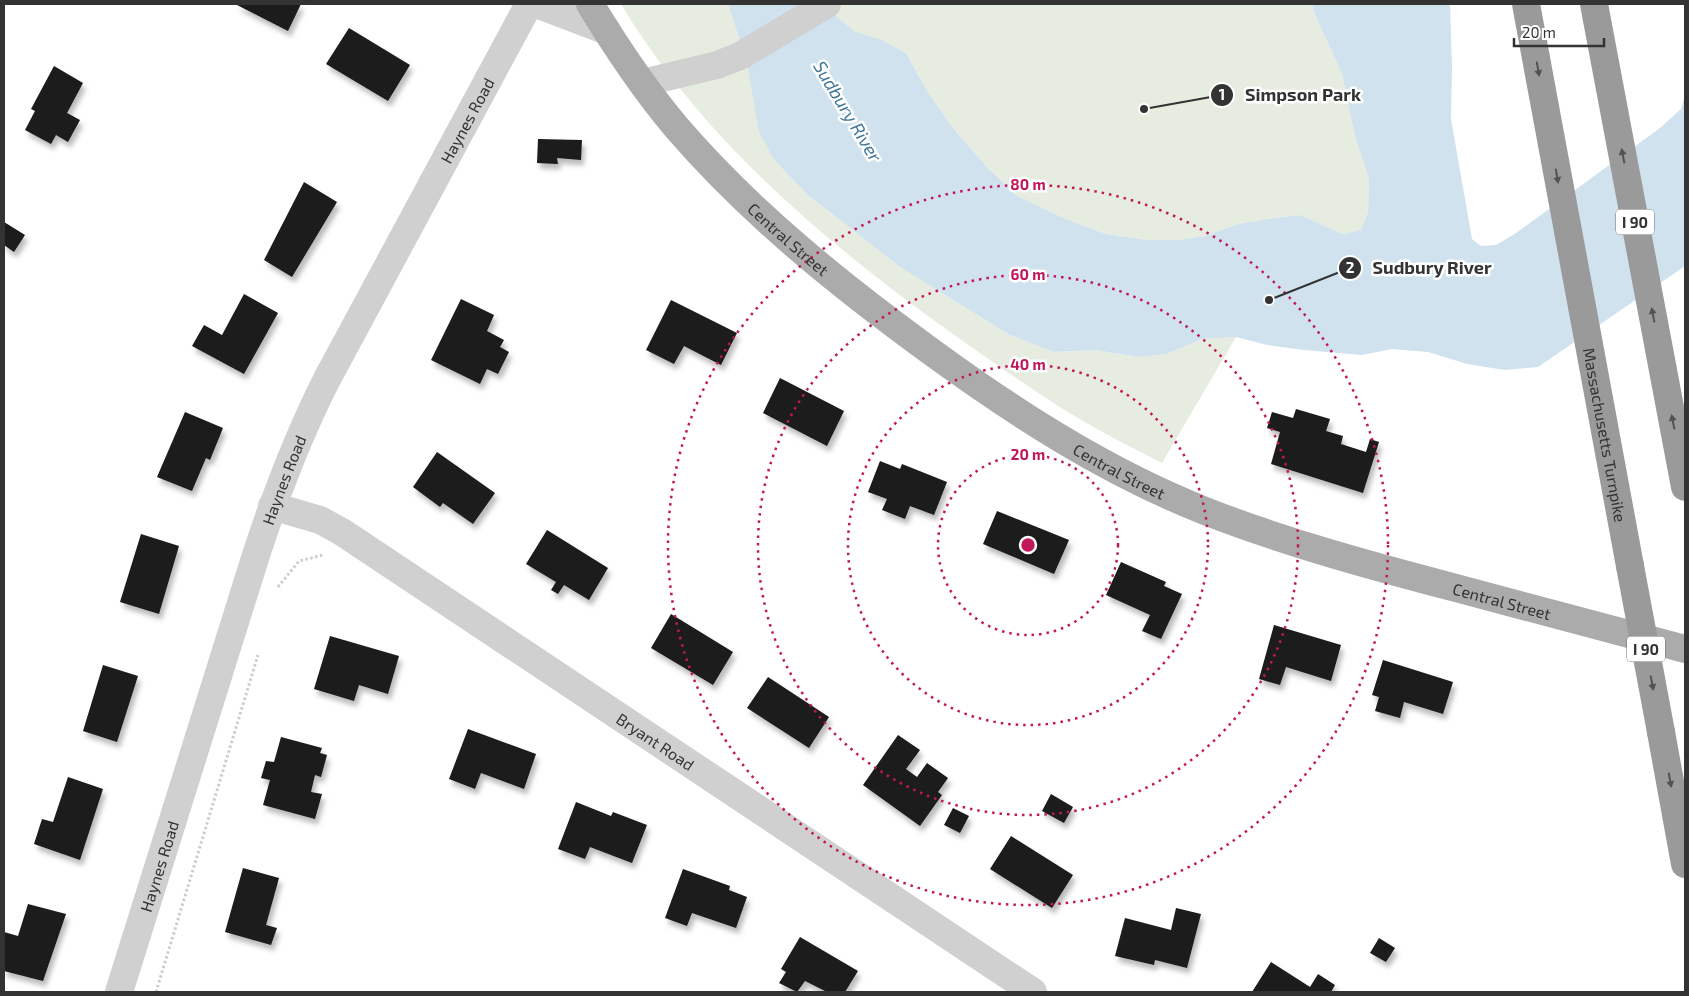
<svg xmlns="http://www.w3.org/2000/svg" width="1689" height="996" font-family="'Exo 2',sans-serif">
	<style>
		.green { fill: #e6ecdf }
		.water { fill: #cfe2ee }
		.building { fill: #1a1a1a; filter: url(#shadow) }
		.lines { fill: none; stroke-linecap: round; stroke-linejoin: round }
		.path { stroke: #cdcdcd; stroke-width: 3; stroke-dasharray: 2.5 2.5; stroke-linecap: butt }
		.minor { stroke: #d0d0d0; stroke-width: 28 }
		.major { stroke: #ababab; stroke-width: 28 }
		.highway { stroke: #9a9a9a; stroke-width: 28 }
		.highway-bridge { stroke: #9a9a9a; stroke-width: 28 }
		.oneway { fill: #525252 }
		.ring { fill: none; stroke: #c2185b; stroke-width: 2.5; stroke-dasharray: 2.5 5 }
		.labels { text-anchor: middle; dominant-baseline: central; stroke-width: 5; stroke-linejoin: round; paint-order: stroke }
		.shield { fill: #fff; stroke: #707070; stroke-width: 1 }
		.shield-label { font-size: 15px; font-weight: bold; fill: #333 }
		.street-label { font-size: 16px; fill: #333; stroke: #fff }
		.water-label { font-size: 18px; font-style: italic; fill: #3f7597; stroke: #fff }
		.centre { fill: #c2185b; stroke: #fff; stroke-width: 2.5 }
		.ring-label { font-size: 15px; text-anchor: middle; font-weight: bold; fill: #c2185b; stroke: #fff; stroke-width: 5; stroke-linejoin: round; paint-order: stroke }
		.leader { fill: none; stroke: #333; stroke-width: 2 }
		.callout-dot { fill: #333; stroke: #fff; stroke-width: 2 }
		.mark-label { font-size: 15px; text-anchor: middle; font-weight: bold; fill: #fff }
		.callout-label { font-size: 18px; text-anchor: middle; font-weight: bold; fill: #333; stroke: #fff; stroke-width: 5; stroke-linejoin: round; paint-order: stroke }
	</style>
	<defs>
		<filter id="shadow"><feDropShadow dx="3" dy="5.5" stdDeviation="2.5" flood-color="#0004"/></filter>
	</defs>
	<rect width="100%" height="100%" fill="#fff"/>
	<path class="green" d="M621 4H728L747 63 753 92 775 161 808 195 900 267 1008 334 1054 352 1095 350 1139 357 1167 354 1202 339 1236 337 1162 463C1129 446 1095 429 1063 409 1018 380 975 350 932 319 813 232 698 132 621 4Z
		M833 4H1312L1313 10 1342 74 1354 133 1369 179 1368 212 1361 230 1343 234 1300 215 1274 218 1238 224 1205 236 1178 240H1147L1106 234 1068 220 1017 196 986 166 953 128 927 91 906 53 882 40 854 31 833 13Z"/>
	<path class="water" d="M728 4H833V13L854 31 882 40 906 53 927 91 953 128 986 166 1017 196 1068 220 1106 234 1147 240H1178L1205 236 1238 224 1274 218 1300 215 1343 234 1361 230 1368 212 1369 179 1354 133 1342 74 1313 10 1312 4H1450L1452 67 1451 119 1472 239 1481 246 1496 245 1516 233 1660 128 1681 109 1685 96V266L1538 367 1505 370 1467 364 1428 352 1392 349 1362 355 1304 350 1267 345 1236 337 1202 339 1167 354 1139 357 1095 350 1054 352 1008 334 900 267 808 195 775 161 759 132 747 63Z"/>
	<path class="building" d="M235 4H301L288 31Z
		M349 28 410 65 388 101 326 64Z
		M54 66 83 83 67 113 80 120 68 142 56 135 51 144 25 130 35 111 31 109Z
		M538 139 582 140 581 160 557 158 558 164 537 163Z
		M304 182 337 202 292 277 264 260Z
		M4 222 25 235 14 252 4 245Z
		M244 294 278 313 244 374 192 346 204 325 222 335Z
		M461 299 494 315 487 331 504 340 500 347 509 352 498 374 487 369 480 384 431 360Z
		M671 300 737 333 721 365 684 346 674 364 646 350Z
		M780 378 844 411 827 446 763 413Z
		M1296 409 1330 419 1326 431 1343 436 1341 444 1366 452 1370 439 1379 442 1363 493 1271 464 1280 432 1267 428 1272 412 1293 418Z
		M185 412 223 428 210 460 206 458 192 491 157 477Z
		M437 452 495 493 473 524 443 503 440 507 413 487Z
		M880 461 900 469 902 464 947 482 934 515 910 506 905 519 882 510 887 499 868 492Z
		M997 511 1069 540 1054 574 983 544Z
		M547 530 608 568 589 600 564 585 558 594 551 590 556 582 526 564Z
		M141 534 179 546 159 614 120 602Z
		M1121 562 1166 582 1164 586 1182 594 1161 639 1142 631 1150 615 1106 595Z
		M671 614 733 652 713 685 651 648Z
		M1274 625 1341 645 1331 681 1286 667 1280 685 1259 679Z
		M330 636 399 656 388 694 359 685 354 701 314 689Z
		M1383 660 1453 682 1443 714 1404 702 1400 718 1375 711 1379 697 1372 695Z
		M103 665 138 676 117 742 83 731Z
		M768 677 829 717 809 748 747 708Z
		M468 729 536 754 524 789 481 773 475 789 449 779Z
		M898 735 920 750 906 769 917 777 927 763 948 778 938 792 942 795 920 826 863 785Z
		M281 737 322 748 320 753 327 755 321 777 315 775 311 792 322 794 315 819 263 805 270 780 261 778 266 761 274 762Z
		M68 777 103 789 80 860 34 844 42 819 53 822Z
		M1051 794 1073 807 1064 823 1042 811Z
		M576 802 611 816 613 812 647 825 632 863 590 847 585 859 558 849Z
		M953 808 969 816 960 833 944 825Z
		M1011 836 1073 875 1052 908 990 869Z
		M243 868 279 878 266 925 277 928 271 945 225 932Z
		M683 869 730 886 729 890 747 897 736 928 692 913 687 926 665 918Z
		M28 904 66 914 43 981 4 971V932L18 936Z
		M1176 908 1201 914 1187 968 1155 960 1154 965 1115 956 1125 918 1171 930Z
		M800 937 858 971 845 992H827L805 981 797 992 779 983 786 972 781 969Z
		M1379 938 1395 948 1386 962 1370 953Z
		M1271 962 1310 987 1318 974 1335 985 1331 992H1252Z"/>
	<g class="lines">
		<path class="path" d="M278 587 299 561 323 555
			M156 992 258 655"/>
		<g class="minor">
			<path d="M536 4 607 31"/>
			<path d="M642 83 717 65 740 56 827 4"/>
			<path id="s1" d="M272 506 320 520 342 532 1033 992"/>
			<path id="s2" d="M119 992 256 555C276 494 298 436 327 379L529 4"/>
		</g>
		<path class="major" id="s3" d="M590 4C616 47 644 89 677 128 751 214 841 286 933 353 1018 415 1107 472 1205 511 1287 543 1372 566 1456 588 1533 609 1609 629 1685 649"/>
		<g class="highway">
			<path id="s4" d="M1526 4 1630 566"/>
			<path d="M1594 4 1685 487"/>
			<path d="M1661 732 1685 864"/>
		</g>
		<path class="highway-bridge" d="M1630 566 1661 732"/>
	</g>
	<defs><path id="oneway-solid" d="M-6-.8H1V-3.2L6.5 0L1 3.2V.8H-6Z" transform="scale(1.25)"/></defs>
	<g class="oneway">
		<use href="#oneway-solid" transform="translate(1538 69) rotate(80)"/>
		<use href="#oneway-solid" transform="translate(1623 156) rotate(-101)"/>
		<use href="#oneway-solid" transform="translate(1557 176) rotate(80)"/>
		<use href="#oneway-solid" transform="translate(1653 315) rotate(-101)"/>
		<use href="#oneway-solid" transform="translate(1673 422) rotate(-101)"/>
		<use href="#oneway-solid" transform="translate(1652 683) rotate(79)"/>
		<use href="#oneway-solid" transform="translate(1670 780) rotate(80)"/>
	</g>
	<g class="ring">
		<circle cx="1028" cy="545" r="90"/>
		<circle cx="1028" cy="545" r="180"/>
		<circle cx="1028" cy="545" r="270"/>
		<circle cx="1028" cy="545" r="360"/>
	</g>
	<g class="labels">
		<g class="shield">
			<rect x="1616" y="209.5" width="38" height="25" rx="4"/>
			<rect x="1627" y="636.5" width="38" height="25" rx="4"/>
		</g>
		<g class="shield-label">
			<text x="1635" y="222">I 90</text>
			<text x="1646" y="649">I 90</text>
		</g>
		<g class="street-label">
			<text stroke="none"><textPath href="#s2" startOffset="942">Haynes Road</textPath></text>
			<text stroke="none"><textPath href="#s3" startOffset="309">Central Street</textPath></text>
			<text stroke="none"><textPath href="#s4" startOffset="438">Massachusetts Turnpike</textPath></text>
			<text stroke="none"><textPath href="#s3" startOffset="714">Central Street</textPath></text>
			<text stroke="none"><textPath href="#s2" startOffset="538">Haynes Road</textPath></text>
			<text stroke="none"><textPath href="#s3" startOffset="1119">Central Street</textPath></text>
			<text stroke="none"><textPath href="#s1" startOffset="452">Bryant Road</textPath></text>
			<text stroke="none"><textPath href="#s2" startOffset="132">Haynes Road</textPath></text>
		</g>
		<g class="water-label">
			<text transform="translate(848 111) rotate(59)">Sudbury River</text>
		</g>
	</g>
	<circle cx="1028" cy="545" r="8" class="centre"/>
	<g class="ring-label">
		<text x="1028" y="190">80 m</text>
		<text x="1028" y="280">60 m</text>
		<text x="1028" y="370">40 m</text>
		<text x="1028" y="460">20 m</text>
	</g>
	<path class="leader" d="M1144 109L1222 95M1269 300L1350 268"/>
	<g class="callout-dot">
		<circle cx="1144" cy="109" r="5"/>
		<circle cx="1269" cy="300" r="5"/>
		<circle cx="1222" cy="95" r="12"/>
		<circle cx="1350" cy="268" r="12"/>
	</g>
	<g class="mark-label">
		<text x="1222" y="100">1</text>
		<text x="1350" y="273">2</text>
	</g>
	<g class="callout-label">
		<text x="1303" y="101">Simpson Park</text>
		<text x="1432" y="274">Sudbury River</text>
	</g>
	<rect width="1689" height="996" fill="none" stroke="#333333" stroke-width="10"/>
	<path d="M1514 38v8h90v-8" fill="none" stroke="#333333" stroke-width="2.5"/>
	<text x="1522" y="38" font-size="15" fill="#333333" stroke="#ffffff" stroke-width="4" paint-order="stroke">20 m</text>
</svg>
